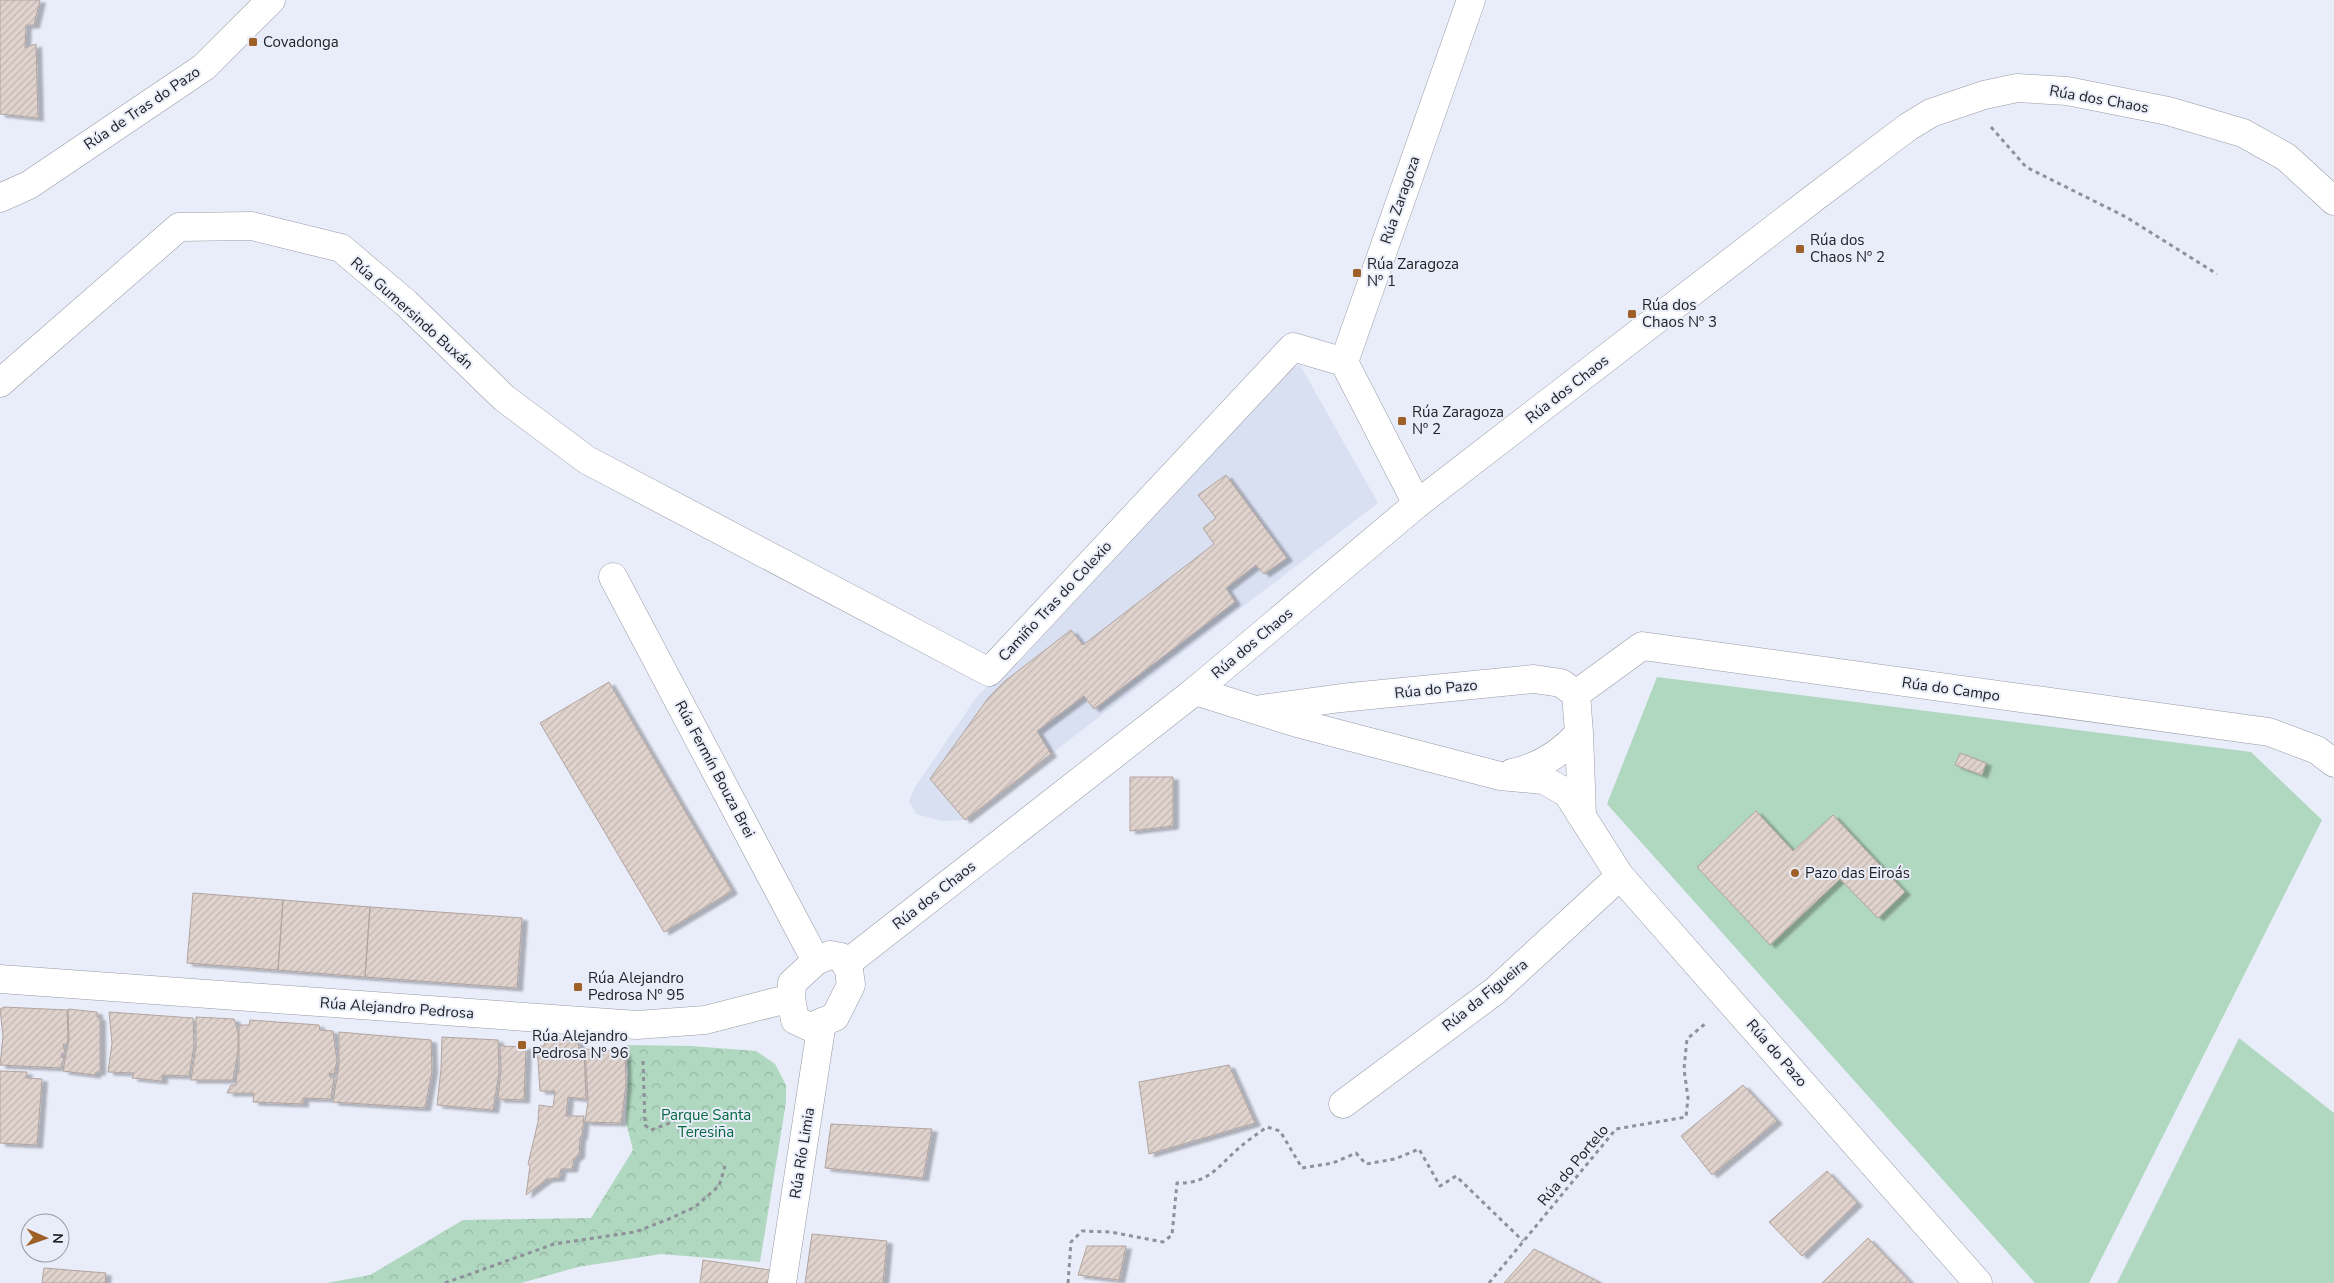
<svg xmlns="http://www.w3.org/2000/svg" width="2334" height="1283" font-family="'Nunito Sans',sans-serif">
	<style>
		.built { fill: #d9e0f2 }
		.green { fill: #b0d7bf }
		.park { fill: url(#park-crowns) }
		.building { fill: url(#building-hatch); stroke: #b1a4a0; filter: url(#shadow) }
		.lines { fill: none; stroke-linecap: round; stroke-linejoin: round }
		.minor-casing { stroke: #979ba5; stroke-width: 29 }
		.tertiary-casing { stroke: #979ba5; stroke-width: 29 }
		.path { stroke: #8e9199; stroke-width: 3; stroke-dasharray: 4 4; stroke-linecap: butt }
		.minor { stroke: #fff; stroke-width: 28 }
		.tertiary { stroke: #fff; stroke-width: 28 }
		.poi-dot { fill: #9f6027; stroke: #e9edf9; stroke-width: 2 }
		.labels { text-anchor: middle; dominant-baseline: central; stroke-width: 4; stroke-linejoin: round; paint-order: stroke }
		.poi-label { font-size: 15px; fill: #212226; stroke: #e9edf9; text-anchor: start }
		.street-label { font-size: 15px; fill: #212226; stroke: #e9edf9 }
		.park-label { font-size: 15px; fill: #066840; stroke: #e9edf9 }
	</style>
	<defs>
		<pattern id="park-crowns" width="20" height="18" patternUnits="userSpaceOnUse" patternTransform="scale(1.25)"><rect width="20" height="18" fill="#b0d7bf"/><path d="M2 6a3 3 0 1 1 6 0M12 15a3 3 0 1 1 6 0" fill="none" stroke="#97b8a4"/></pattern>
		<pattern id="building-hatch" width="6" height="6" patternUnits="userSpaceOnUse" patternTransform="scale(1.25)"><rect width="6" height="6" fill="#e0d3ce"/><path d="M-1 1l2-2M0 6l6-6M5 7l2-2" fill="none" stroke="#c0b5b1"/></pattern>
		<filter id="shadow"><feDropShadow dx="5.5" dy="3" stdDeviation="1" flood-color="#0004"/></filter>
	</defs>
	<rect width="100%" height="100%" fill="#e9edf9"/>
	<path class="built" d="M1300 365 1378 503 965 820 942 821 916 814 909 801 915 787 976 698 1283 372Z"/>
	<path class="green" d="M1657 677 2251 752 2322 820 2089 1283H2035L1607 804Z
		M2239 1038 2334 1113V1283H2117Z"/>
	<path class="park" d="M626 1045 691 1046 756 1051 775 1064 786 1085V1102L760 1262 661 1254 578 1267 521 1283H327L370 1275 463 1220 591 1218 633 1150 626 1122 628 1073Z"/>
	<path class="building" d="M0 0H40L34 25H26L25 48 36 44 38 118 0 114Z
		M1226 475 1287 558 1264 574 1256 565 1226 588 1235 602 1094 709 1084 696 1037 731 1051 754 965 820 930 779 989 697 1005 681 1071 630 1083 645 1214 544 1203 528 1216 518 1198 495Z
		M609 682 732 891 664 932 540 723Z
		M1960 753 1986 763 1982 775 1955 765Z
		M1130 777H1173V826L1130 831Z
		M1756 811 1793 851 1833 815 1905 892 1878 918 1840 879 1770 945 1697 867Z
		M193 893 283 900 278 970 187 963Z
		M283 900 370 907 365 977 278 970Z
		M370 907 522 918 517 988 365 977Z
		M4 1007 67 1010 68 1036 67 1045 63 1044 65 1053H62L61 1057 64 1058 61 1068 0 1065 3 1036 0 1009Z
		M68 1009 97 1012V1017L100 1018V1072H96L95 1075 63 1071 69 1039Z
		M109 1012 193 1018 194 1046 189 1076 162 1075V1081L132 1078 134 1073 108 1072 112 1043Z
		M196 1017 234 1019 238 1032V1051L233 1080H191L196 1047Z
		M250 1020 319 1025 320 1030 333 1031 337 1061 334 1074 329 1073 330 1077H334L331 1099 303 1098V1104L253 1102 254 1093H227L231 1085H236L237 1072H239V1025H249Z
		M339 1032 431 1040 432 1071 425 1108 333 1102 339 1065Z
		M442 1037 498 1040 499 1072 493 1110 437 1105 441 1069Z
		M545 1039 578 1041 579 1049H584L586 1099 568 1097 566 1116H584L582 1135 580 1139 579 1155 574 1159 572 1169H561L559 1178 547 1179 526 1195 530 1166 528 1164 538 1122 539 1105 553 1107 555 1091H540L537 1046H544Z
		M500 1046 526 1047 524 1100 498 1099 501 1070Z
		M585 1049 625 1052 626 1085 621 1123 585 1122 588 1101Z
		M1229 1065 1255 1123 1149 1154 1139 1082Z
		M0 1071 27 1072 26 1078 42 1079 37 1145 0 1143Z
		M1743 1085 1777 1121 1712 1175 1681 1136Z
		M831 1124 932 1129 923 1178 825 1168Z
		M1827 1171 1857 1203 1802 1256 1769 1222Z
		M812 1234 887 1241 883 1283H805Z
		M1868 1238 1911 1283H1822Z
		M1087 1246H1126L1119 1280 1078 1275Z
		M1534 1249 1601 1283H1504Z
		M703 1260 770 1270 769 1283H700Z
		M44 1268 106 1273 105 1283H42Z"/>
	<g class="lines">
		<g class="minor-casing">
			<path id="minor" d="M0 198 29 185 204 67 271 0
				M0 383 179 227 252 226 341 248 406 303 504 398 587 460 989 672 1293 347 1344 362
				M1417 504 1344 362 1471 0
				M613 577 816 961
				M1195 691 1297 723 1500 776 1544 780 1567 793 1620 876 1978 1283
				M1576 694 1642 646 2269 732 2317 750 2334 763
				M1261 709 1341 698 1534 679 1561 683 1576 694 1579 733C1561 754 1539 767 1512 773
				M1579 733 1582 815
				M830 955 841 957 849 970 851 985 835 1017 810 1027 795 1020 791 998 792 983 816 961Z
				M0 979 637 1025 705 1020 791 998
				M1343 1104 1495 991 1620 876"/>
		</g>
		<g class="tertiary-casing">
			<path id="tertiary" d="M846 964 1195 691 1417 504 1814 198 1908 127 1931 113 1984 95 2017 88 2067 91 2168 111 2243 133 2286 157 2334 201
				M782 1283 822 1022"/>
		</g>
		<path class="path" d="M1991 127 2026 167 2126 217 2217 274
			M643 1061 645 1125 651 1130 675 1121
			M445 1283 554 1244 635 1232 669 1219 695 1207 719 1186 725 1166
			M1068 1283 1071 1242 1082 1231 1111 1232 1163 1242 1172 1235 1177 1183C1209 1184 1217 1167 1239 1148 1247 1141 1257 1134 1267 1127L1280 1131 1302 1168 1333 1163 1356 1153 1366 1164 1395 1159 1419 1149 1440 1186 1456 1176 1523 1241
			M1489 1283 1616 1129 1686 1117 1688 1098 1684 1069 1687 1039 1706 1023"/>
		<use href="#minor" class="minor"/>
		<use href="#tertiary" class="tertiary"/>
	</g>
	<g class="poi-dot">
		<rect x="248" y="37" width="10" height="10" rx="2.5"/>
		<rect x="1795" y="244" width="10" height="10" rx="2.5"/>
		<rect x="1352" y="268" width="10" height="10" rx="2.5"/>
		<rect x="1627" y="309" width="10" height="10" rx="2.5"/>
		<rect x="1397" y="416" width="10" height="10" rx="2.5"/>
		<circle cx="1795" cy="873" r="5"/>
		<rect x="573" y="982" width="10" height="10" rx="2.5"/>
		<rect x="517" y="1040" width="10" height="10" rx="2.5"/>
	</g>
	<g class="labels">
		<g class="poi-label">
			<text x="263" y="42">Covadonga</text>
			<text x="1810" y="240">Rúa dos<tspan x="1810" dy="17">Chaos Nº 2</tspan></text>
			<text x="1367" y="264">Rúa Zaragoza<tspan x="1367" dy="17">Nº 1</tspan></text>
			<text x="1642" y="305">Rúa dos<tspan x="1642" dy="17">Chaos Nº 3</tspan></text>
			<text x="1412" y="412">Rúa Zaragoza<tspan x="1412" dy="17">Nº 2</tspan></text>
			<text x="1805" y="873">Pazo das Eiroás</text>
			<text x="588" y="978">Rúa Alejandro<tspan x="588" dy="17">Pedrosa Nº 95</tspan></text>
			<text x="532" y="1036">Rúa Alejandro<tspan x="532" dy="17">Pedrosa Nº 96</tspan></text>
		</g>
		<g class="street-label">
			<text transform="translate(2099 99) rotate(10)">Rúa dos Chaos</text>
			<text transform="translate(142 108) rotate(-34)">Rúa de Tras do Pazo</text>
			<text transform="translate(1400 200) rotate(-71)">Rúa Zaragoza</text>
			<text transform="translate(412 313) rotate(42)">Rúa Gumersindo Buxán</text>
			<text transform="translate(1567 389) rotate(-38)">Rúa dos Chaos</text>
			<text transform="translate(1055 601) rotate(-47)">Camiño Tras do Colexio</text>
			<text transform="translate(1252 643) rotate(-40)">Rúa dos Chaos</text>
			<text transform="translate(1436 689) rotate(-6)">Rúa do Pazo</text>
			<text transform="translate(1951 689) rotate(8)">Rúa do Campo</text>
			<text transform="translate(715 769) rotate(62)">Rúa Fermín Bouza Brei</text>
			<text transform="translate(934 895) rotate(-38)">Rúa dos Chaos</text>
			<text transform="translate(1485 995) rotate(-39)">Rúa da Figueira</text>
			<text transform="translate(397 1008) rotate(4)">Rúa Alejandro Pedrosa</text>
			<text transform="translate(1777 1053) rotate(49)">Rúa do Pazo</text>
			<text transform="translate(802 1153) rotate(-81)">Rúa Río Limia</text>
			<text transform="translate(1573 1165) rotate(-50)">Rúa do Portelo</text>
		</g>
		<g class="park-label">
			<text x="706" y="1115">Parque Santa<tspan x="706" dy="17">Teresiña</tspan></text>
		</g>
	</g>
	<g transform="translate(45 1238) rotate(92)"><circle r="24" fill="#e9edf9" stroke="#999ca5"/>
	<path d="M0-4L9 19L0 12L-9 19Z" fill="#9f6027"/>
	<text y="-8" font-size="14" font-weight="bold" text-anchor="middle" fill="#212226">N</text>
	</g>
</svg>
